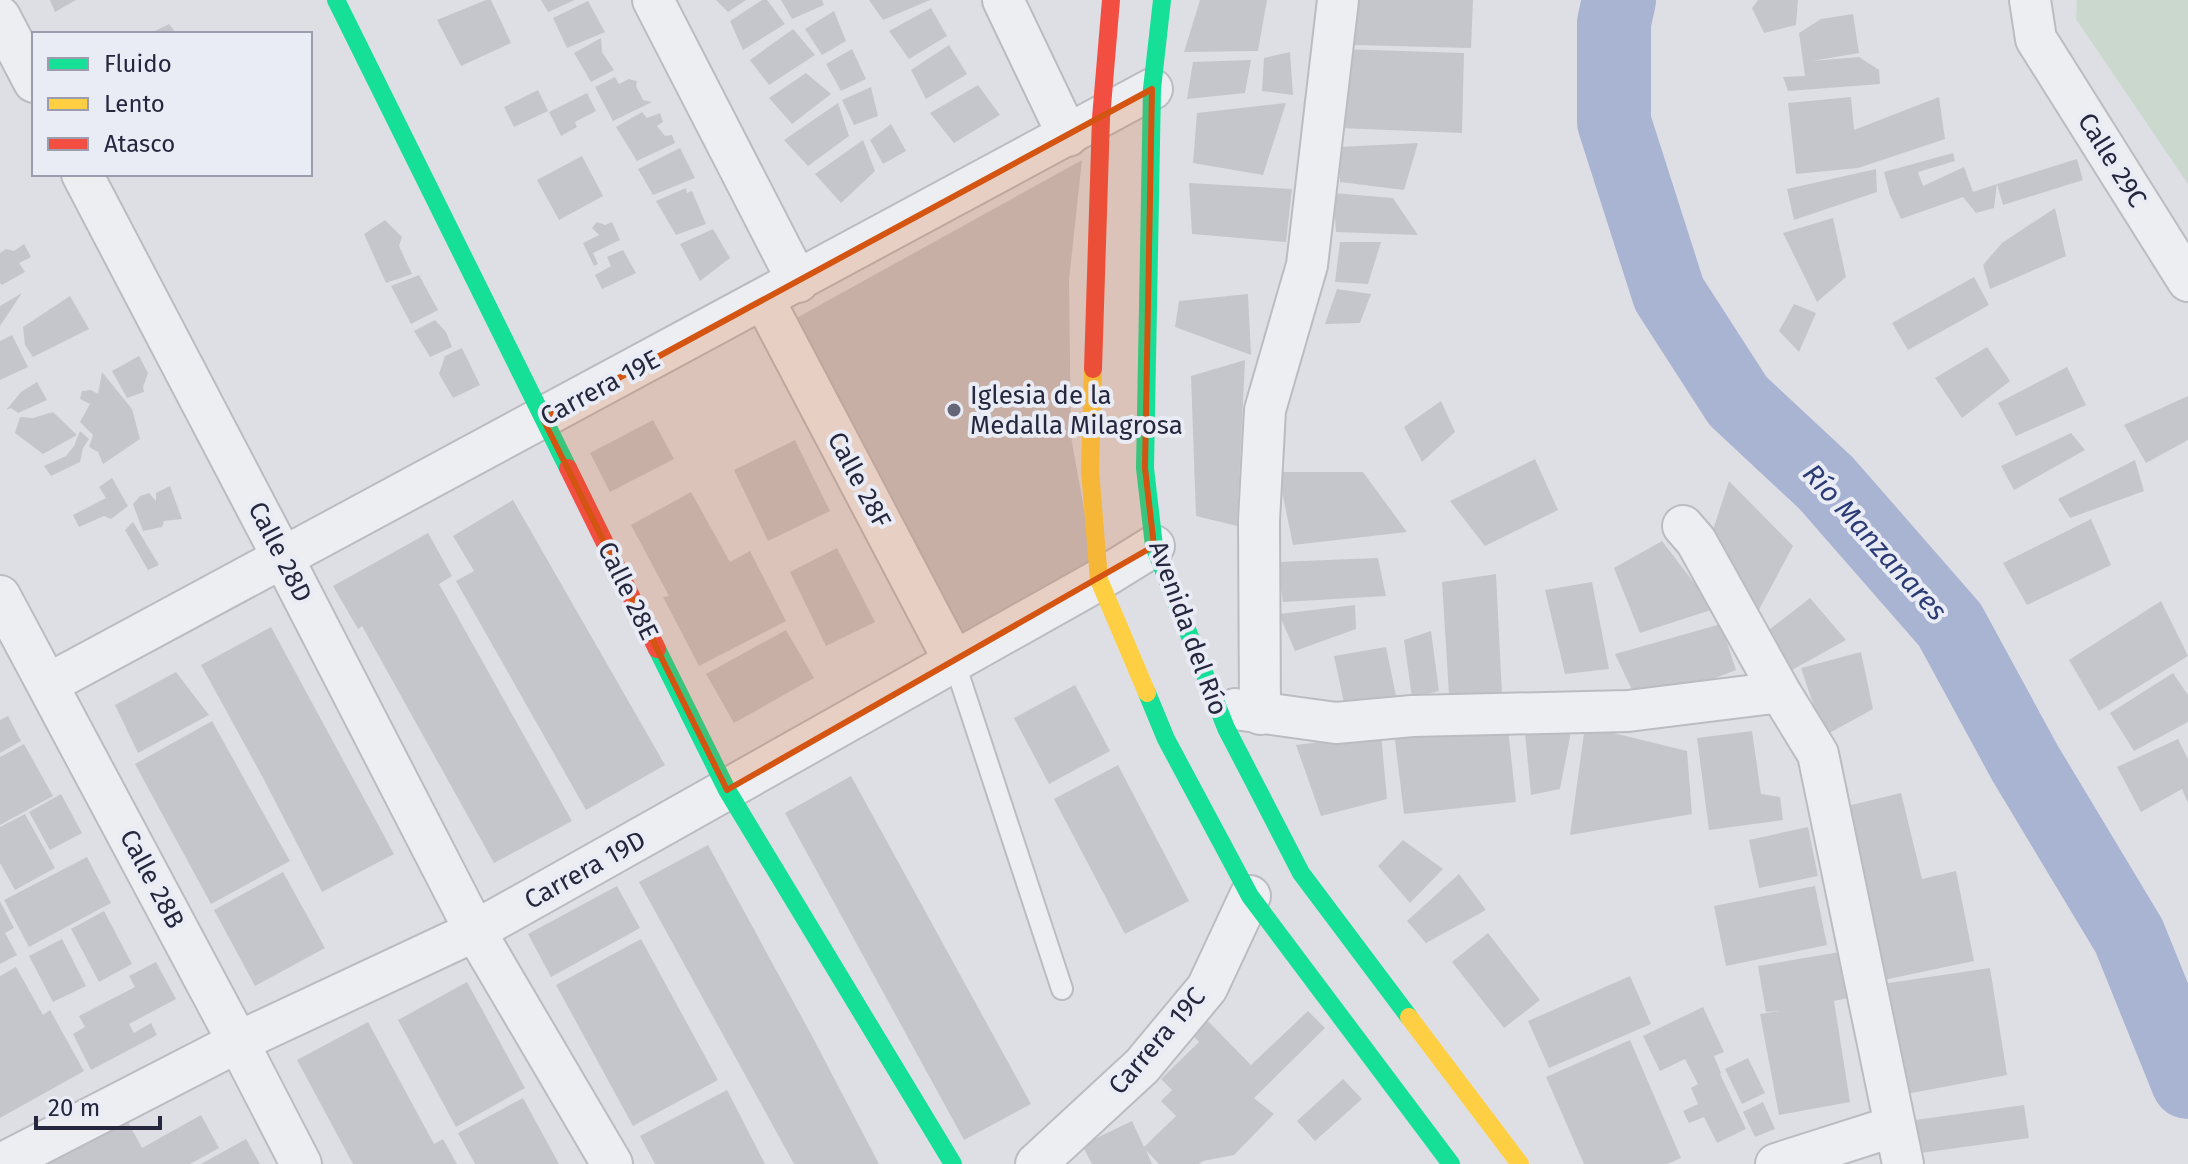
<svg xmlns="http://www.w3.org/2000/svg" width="2188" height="1164" font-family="'Fira Sans',sans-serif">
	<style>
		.green { fill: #cbd8cd }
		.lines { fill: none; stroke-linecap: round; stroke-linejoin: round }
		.river { stroke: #a9b3d2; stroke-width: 74 }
		.building { fill: #c5c6cc }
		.lane-casing { stroke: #bbbcc2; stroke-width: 24 }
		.street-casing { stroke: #bbbcc2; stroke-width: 44 }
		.lane { stroke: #edeef1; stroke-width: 20 }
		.street { stroke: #edeef1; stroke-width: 40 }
		.fast { stroke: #16e098; stroke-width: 18 }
		.slow { stroke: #ffcf43; stroke-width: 18 }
		.jam { stroke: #f24e42; stroke-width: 18 }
		.marked { fill: #d45411; fill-opacity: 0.2; stroke: #d45411; stroke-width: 6; stroke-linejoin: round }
		.poi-dot { fill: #656778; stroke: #eaecf5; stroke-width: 3 }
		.labels { text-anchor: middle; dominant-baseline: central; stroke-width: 8; stroke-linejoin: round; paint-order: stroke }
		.street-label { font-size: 26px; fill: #24273e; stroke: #eaecf5 }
		.poi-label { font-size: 26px; fill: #24273e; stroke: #eaecf5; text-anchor: start }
		.water-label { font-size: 28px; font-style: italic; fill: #2b3b75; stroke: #eaecf5 }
	</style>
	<rect width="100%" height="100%" fill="#dedfe4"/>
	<path class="green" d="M2077 0H2188V184L2076 19Z"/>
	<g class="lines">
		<path class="river" d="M1619 0 1614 23V122L1669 294 1738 401 1826 483 1950 625 2025 763 2129 936 2188 1082"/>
	</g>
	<path class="building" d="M50 0H76L55 12Z
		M486 0H491L511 43 461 66 437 20Z
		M541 0H575L548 12Z
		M716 0H746L728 12Z
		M762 0H767L785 24 743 50 730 21Z
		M781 0H822L824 5 792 19Z
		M869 0H930L883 20Z
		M1200 0H1267L1258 51 1184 52Z
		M1353 0H1473L1471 48 1353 45Z
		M1758 0H1798L1796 25 1764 33 1752 8Z
		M588 1 605 32 567 48 553 18Z
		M931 8 947 36 909 59 889 31Z
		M834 11 846 41 822 55 805 29Z
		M1853 14 1859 53 1812 61 1859 57 1879 70 1880 84 1788 91 1783 77 1805 76 1799 33 1821 19Z
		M169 24 177 34H149Z
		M793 29 815 55 769 85 750 60Z
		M601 38 602 52 614 70 591 82 574 53Z
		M949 45 967 74 926 99 911 70Z
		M852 49 866 79 841 91 826 64Z
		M1341 49 1464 53 1462 133 1339 128Z
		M1290 52 1293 95 1262 91 1264 58Z
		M1251 60 1245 93 1187 99 1193 62Z
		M806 73 831 94 792 124 769 98Z
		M615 77 619 84 629 79 637 81 636 86 643 100 652 102 613 121 595 87Z
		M978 85 1000 115 954 143 930 113Z
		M871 87 878 116 854 125 842 100Z
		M538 90 548 111 514 127 504 107Z
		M587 93 596 111 575 122 577 127 561 136 549 112Z
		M1851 97 1854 130 1939 97 1945 139 1858 168 1796 174 1788 103Z
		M838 103 849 136 808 166 784 140Z
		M1286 103 1263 175 1193 163 1197 113Z
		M642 112 647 118 660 113 663 122 657 126 665 136 672 135 675 143 637 161 616 127Z
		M891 124 906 151 883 164 870 140Z
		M863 140 875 171 841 203 815 174Z
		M1418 143 1404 190 1340 182 1339 147Z
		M680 148 695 178 653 195 638 169Z
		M1953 153 1955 161 1918 172 1923 186 1964 167 1973 192 1997 184 1994 208 1976 213 1963 197 1901 219 1890 195 1884 172Z
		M582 156 603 196 559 220 537 180Z
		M2077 159 2083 180 2003 205 1997 184Z
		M1082 160 1069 280 1071 437 1095 570 956 643 793 320Z
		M1876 169 1877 192 1794 220 1787 189Z
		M1189 183 1292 189 1286 242 1192 234Z
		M686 188 687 193 692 191 706 224 676 235 656 201Z
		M1333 193 1393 198 1418 235 1336 232Z
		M2055 208 2066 256 1990 289 1983 265 2002 243Z
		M1833 218 1846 277 1817 302 1783 233Z
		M385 220 402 237 399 246 412 274 386 283 364 234Z
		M597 222 605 225 612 222 620 240 593 253 598 264 594 266 583 243 599 235 592 228Z
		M713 229 730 258 700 281 680 244Z
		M1340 242H1381L1368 284 1335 282Z
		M24 244 31 257 19 263 25 272 2 285 0 283V253L6 249 14 251Z
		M623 250 636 273 602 289 595 275 611 266 607 257Z
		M419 275 438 310 411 324 391 286Z
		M1974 277 1989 305 1908 350 1892 323Z
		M1337 289 1371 294 1360 323 1325 324Z
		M22 293 0 326V306Z
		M1248 294 1251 355 1175 327 1179 301Z
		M70 296 89 329 33 357 25 345 23 327Z
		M1794 304 1816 313 1799 352 1779 331Z
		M435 320 446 332 452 347 430 357 414 331Z
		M12 335 28 367 0 380V341Z
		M1987 347 2010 381 1962 418 1935 378Z
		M462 348 480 385 453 398 439 374 445 356Z
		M139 356 148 373 143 387 144 392 127 398 112 371Z
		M1245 360 1237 526 1196 516 1191 376Z
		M2067 367 2086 405 2016 436 1998 403Z
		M102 372 132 409 140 439 103 464 98 452 89 447 93 435 80 422 90 404 80 399 82 391 91 390 98 394Z
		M37 382 47 400 18 413 11 408 6 410 21 392Z
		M2188 396V440L2146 463 2124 425Z
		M1441 401 1455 432 1422 462 1404 427Z
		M53 412 77 435 43 454 15 433 20 417 33 418Z
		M653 420 674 459 610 492 590 453Z
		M80 431 89 439 83 448 80 462 51 476 44 466 66 456 74 446Z
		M2071 433 2085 450 2014 490 2001 466Z
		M795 440 830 511 768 541 734 470Z
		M1535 459 1558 510 1485 546 1450 501Z
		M2135 460 2144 491 2070 518 2058 499Z
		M1278 472H1363L1407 532 1293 545Z
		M112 478 128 506 111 519 104 516 79 527 73 515 106 498 99 487Z
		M1729 481 1793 546 1754 619 1708 545Z
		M170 486 182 519 164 521 162 527 143 531 133 504 140 496 149 493 156 501V493Z
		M691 492 730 562 750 551 786 621 699 666 663 597 669 596 631 525Z
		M513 500 665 765 586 810 456 581 474 571 453 536Z
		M2091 519 2111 565 2027 605 2003 563Z
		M133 522 159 565 148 570 125 530Z
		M428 533 452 576 439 584 572 821 494 863 362 626 358 629 333 586Z
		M1662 541 1714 609 1640 633 1614 568Z
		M837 548 875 622 826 646 790 572Z
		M1378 558 1386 596 1283 602 1277 562Z
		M1496 574 1502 695 1449 694 1442 582Z
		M1592 582 1609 669 1565 674 1545 590Z
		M1810 598 1846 640 1785 674 1765 633Z
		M2161 601 2188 656 2099 711 2069 660Z
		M1355 605 1356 629 1295 651 1279 614Z
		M1721 624 1736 670 1640 707 1615 654Z
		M271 627 394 854 322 892 262 776 201 665Z
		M786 630 814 678 734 723 706 674Z
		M1431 631 1439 691 1412 698 1404 640Z
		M1386 647 1396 696 1344 703 1334 656Z
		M1861 652 1873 709 1824 736 1801 668Z
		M176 672 209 715 138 753 115 705Z
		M2173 673 2188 695V722L2134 751 2110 713Z
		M1075 685 1110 751 1049 784 1014 718Z
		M8 716 21 741 0 753V720Z
		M1507 719 1516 802 1404 814 1394 732Z
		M212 721 290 861 211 904 135 764Z
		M1573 721 1560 789 1531 795 1524 723Z
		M1585 726 1687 751 1692 814 1570 835Z
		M1752 731 1761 794 1780 797 1783 820 1709 830 1697 738Z
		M1381 734 1387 799 1321 816 1296 745Z
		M2178 739 2188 759V803L2182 789 2141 812 2117 767Z
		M24 744 53 796 0 825V757Z
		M1118 765 1189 901 1125 934 1054 799Z
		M851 776 1031 1104 964 1140 785 813Z
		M1901 793 1922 879 1956 871 1974 961 1874 982 1839 808Z
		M61 794 82 833 50 850 29 812Z
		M25 814 55 868 15 890 0 863V827Z
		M1808 827 1818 876 1759 888 1749 840Z
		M1403 840 1443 869 1410 903 1378 866Z
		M708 845 812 1036 879 1164H794L639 882Z
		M87 857 111 903 29 947 4 900Z
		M283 872 325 948 255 986 214 910Z
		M1459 874 1486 910 1426 943 1407 921Z
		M617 886 640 928 551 977 528 934Z
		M1815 886 1827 945 1726 966 1714 906Z
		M0 901 14 928 5 933 17 955 0 964Z
		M104 911 132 964 99 982 71 929Z
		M1488 933 1540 1000 1504 1028 1452 962Z
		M62 939 86 986 53 1002 29 956Z
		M641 939 718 1080 633 1126 556 985Z
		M1840 952 1848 998 1834 1001 1850 1102 1779 1115 1760 1014 1780 1011 1766 1012 1758 966Z
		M156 962 176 999 129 1024 134 1033 151 1023 157 1035 91 1070 73 1034 85 1027 79 1016 135 987 129 976Z
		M16 967 43 1015 50 1010 84 1071 0 1118V976Z
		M1990 968 2007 1075 1901 1095 1882 984Z
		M1630 976 1651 1024 1549 1068 1528 1021Z
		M467 982 525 1088 456 1127 398 1020Z
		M1703 1007 1724 1052 1714 1056 1721 1073 1720 1074 1746 1129 1717 1143 1704 1117 1689 1123 1683 1111 1698 1104 1691 1088 1698 1084 1685 1059 1660 1071 1643 1036Z
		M1308 1011 1325 1028 1254 1098 1274 1114 1234 1155 1203 1161 1199 1164H1159L1146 1150 1152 1164H1092L1082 1145 1132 1121 1144 1147 1176 1116 1161 1101 1172 1090 1161 1079 1199 1042 1187 1029 1201 1014 1251 1065Z
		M368 1022 434 1144 443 1139 457 1164H353L297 1060Z
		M1630 1040 1681 1158 1667 1164H1584L1546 1077Z
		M1748 1058 1765 1093 1742 1104 1725 1069Z
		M1343 1079 1362 1099 1315 1141 1297 1121Z
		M727 1090 765 1164H655L640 1136Z
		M523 1098 559 1164H475L458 1133Z
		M1763 1102 1775 1129 1755 1137 1743 1112Z
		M2024 1105 2029 1138 1913 1154 1908 1121Z
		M201 1115 219 1148 190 1164H45L126 1118 142 1148Z
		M246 1139 260 1164H201Z"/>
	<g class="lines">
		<g class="lane-casing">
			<path id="lane" d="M954 661 1062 989"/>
		</g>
		<g class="street-casing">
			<path id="street" d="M653 0 798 282
				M1003 0 1068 136
				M2030 0 2036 39 2188 281
				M0 17 34 82
				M82 174 283 558 475 931 612 1164
				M764 300 954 661
				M1683 526 1696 541 1780 692 1818 754 1903 1164
				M0 596 238 1042 301 1164
				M48 684 1152 89
				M1235 709 1336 723 1412 716 1628 711 1780 692
				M1260 714 1259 520 1265 410 1307 265 1338 0
				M1 1164 238 1042 475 931 1099 580 1154 546
				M1036 1164 1142 1066 1207 988 1250 896
				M1776 1164 1895 1126"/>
		</g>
		<use href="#lane" class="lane"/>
		<use href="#street" class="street"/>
		<path class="fast" d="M336 0 568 468
			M1162 0 1152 89 1145 468 1154 546 1226 728 1301 873 1409 1017
			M657 649 727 790 953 1164
			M1147 693 1166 739 1250 896 1451 1164"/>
		<path class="slow" d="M1093 369 1090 470 1099 580 1147 693
			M1409 1017 1520 1164"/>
		<path class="jam" d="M1093 369 1101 118 1111 0
			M568 468 657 649"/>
	</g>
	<path class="marked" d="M1152 89 1145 468 1154 546 727 790 543 419Z"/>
	<circle class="poi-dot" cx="954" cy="410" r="8"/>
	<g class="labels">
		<g class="street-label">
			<text transform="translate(2112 160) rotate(58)">Calle 29C</text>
			<text transform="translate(600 388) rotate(-28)">Carrera 19E</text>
			<text transform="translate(859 480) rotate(62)">Calle 28F</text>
			<text transform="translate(280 552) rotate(63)">Calle 28D</text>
			<text transform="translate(628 591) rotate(64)">Calle 28E</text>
			<text transform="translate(1188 628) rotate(70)">Avenida del Río</text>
			<text transform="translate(585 870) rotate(-29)">Carrera 19D</text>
			<text transform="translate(152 879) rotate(62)">Calle 28B</text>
			<text transform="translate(1157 1041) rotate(-49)">Carrera 19C</text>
		</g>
		<g class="poi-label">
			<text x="970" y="395">Iglesia de la<tspan x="970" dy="30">Medalla Milagrosa</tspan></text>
		</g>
		<g class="water-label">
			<text transform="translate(1875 542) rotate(48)">Río Manzanares</text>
		</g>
	</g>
	<rect x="32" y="32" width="280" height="144" fill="#eaecf5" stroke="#9b9dac" stroke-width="2"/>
	<rect x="48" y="58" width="40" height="12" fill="#16e098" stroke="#9b9dac" stroke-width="2"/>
	<text x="104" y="72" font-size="24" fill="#24273e">Fluido</text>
	<rect x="48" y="98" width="40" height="12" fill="#ffcf43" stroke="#9b9dac" stroke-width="2"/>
	<text x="104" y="112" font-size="24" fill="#24273e">Lento</text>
	<rect x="48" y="138" width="40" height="12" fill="#f24e42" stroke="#9b9dac" stroke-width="2"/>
	<text x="104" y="152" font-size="24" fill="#24273e">Atasco</text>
	<path d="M36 1116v12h124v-12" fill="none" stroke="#24273e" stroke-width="4"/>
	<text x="48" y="1116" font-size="24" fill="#24273e" stroke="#eaecf5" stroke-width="6" paint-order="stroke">20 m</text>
</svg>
